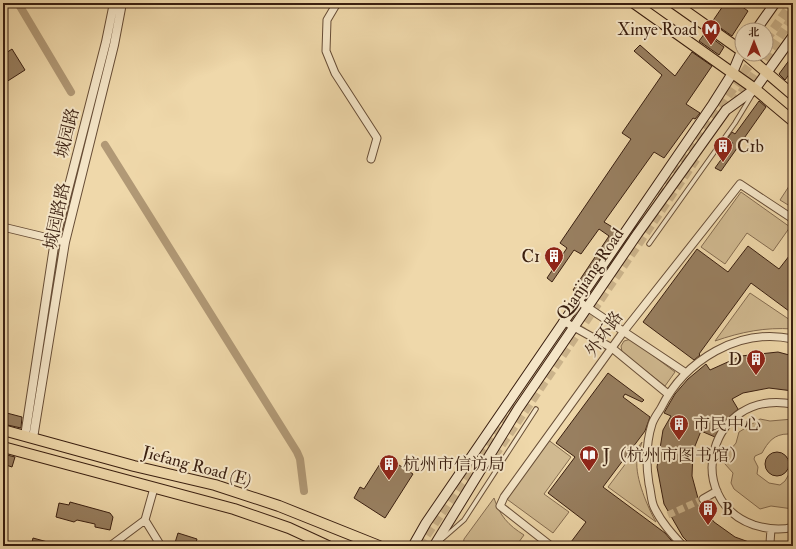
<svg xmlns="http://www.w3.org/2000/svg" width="796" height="549" font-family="'IM FELL Double Pica','Noto Serif SC',serif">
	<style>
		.green { fill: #d0b990; stroke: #856c50 }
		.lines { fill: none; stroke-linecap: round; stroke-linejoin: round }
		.canal { stroke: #b19976; stroke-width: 8 }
		.building { fill: #987f60; stroke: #3a1f10 }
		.minor-tunnel { stroke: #cbb38b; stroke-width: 7; stroke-dasharray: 7 3.5; stroke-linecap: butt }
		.secondary-tunnel { stroke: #cbb38b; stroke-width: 9; stroke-dasharray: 9 4.5; stroke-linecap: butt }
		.service-casing { stroke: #674d36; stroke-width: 5.5 }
		.minor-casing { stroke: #674d36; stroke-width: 9 }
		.tertiary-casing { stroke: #674d36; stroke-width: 10 }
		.secondary-casing { stroke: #3a1f10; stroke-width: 11 }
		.primary-casing { stroke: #3a1f10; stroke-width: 12 }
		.service { stroke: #f5e6c8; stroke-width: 3.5 }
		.minor { stroke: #f5e6c8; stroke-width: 7 }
		.tertiary { stroke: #f5e6c8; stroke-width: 8 }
		.secondary { stroke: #f5e6c8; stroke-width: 9 }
		.primary { stroke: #efd8aa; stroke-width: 10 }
		.labels { text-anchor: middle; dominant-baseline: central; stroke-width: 4; stroke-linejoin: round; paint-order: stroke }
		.poi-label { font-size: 17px; fill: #3a1f10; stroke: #f5e6c8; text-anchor: start }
		.street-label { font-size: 17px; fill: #3a1f10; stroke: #f5e6c8 }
	</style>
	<rect width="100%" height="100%" fill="#efd8aa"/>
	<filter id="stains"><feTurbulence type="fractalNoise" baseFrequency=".005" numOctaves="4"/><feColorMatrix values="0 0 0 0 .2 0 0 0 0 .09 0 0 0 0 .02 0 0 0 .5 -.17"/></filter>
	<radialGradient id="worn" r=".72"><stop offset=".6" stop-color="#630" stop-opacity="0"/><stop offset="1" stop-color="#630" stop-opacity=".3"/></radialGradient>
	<path class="green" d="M793 180V208L780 200Z
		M741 192 790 227 773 251 747 233 725 264 701 247Z
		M750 293 793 322V329C765 327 741 332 715 341Z
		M631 339 675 372 665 386 622 352 621 346 624 341Z
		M760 419 770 421 793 419V438L788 434C774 434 768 442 762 453L755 456 754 459 758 467 757 474 769 483 780 485 785 481 793 467V509L771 506 760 509 734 489 731 483 733 473 725 464 727 454 736 443 739 432Z
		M547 439 571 457 544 494 569 512 553 533 504 497Z
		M642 442C640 448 638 454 637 460 635 478 648 508 656 522L608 487Z
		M494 498C500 516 508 525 524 535L516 546H463L464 539Z"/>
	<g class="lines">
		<path class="canal" d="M18 3 71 92
			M105 145 297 452 300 459 304 491"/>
	</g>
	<path class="building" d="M725 3H743L741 6 748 11 732 36 712 22Z
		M705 33 724 47 719 55 699 41Z
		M640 45 675 76 692 52 712 66 686 104 700 113 695 119 693 118 664 158 654 152 604 222 619 231 577 292 573 290 609 236 599 229 581 254 574 250 552 282 547 278 567 248 560 243 631 139 622 133 662 75 634 51Z
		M12 49 25 70 3 84V55Z
		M793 55V69L785 80 779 74Z
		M759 101 766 107 721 171 715 168 733 143 727 139 732 132 735 134Z
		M748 246 779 269 793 251V314L751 283 699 354 700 355 694 360 643 322 697 249 728 272Z
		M778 352 793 356V391L769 388 743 393 732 399 738 409 721 425 715 437 701 431 693 451 692 476 699 502 714 522 735 537 760 546H692L683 537 664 504 657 467 663 430 671 416 664 413 675 394 688 379 706 364 710 370 741 356Z
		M608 373 644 400 642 402 625 394 623 397 650 417 645 431 603 487 665 533 676 546H568L586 522 548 493 575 457 556 443Z
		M3 412 22 417 21 428 3 424Z
		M765 464a12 12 0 1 1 24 0a12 12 0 1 1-24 0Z
		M3 454 15 457 12 467 3 464Z
		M385 456 413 474 385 518 354 498 360 487 364 489Z
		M70 502 110 513 113 517 110 530 95 527V524L77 520 74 522 56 517 59 503 69 505Z
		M178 533 197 539 195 546H174Z
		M33 538 55 544V546H31Z"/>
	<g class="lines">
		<path class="minor-tunnel" d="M668 515 703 499"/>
		<path class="secondary-tunnel" d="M766 40 792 3
			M734 104 793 17
			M659 196 757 54
			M494 456 696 159
			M419 546 517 403"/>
		<g class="service-casing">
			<path id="service" d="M649 244 735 123 752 95
				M441 540 464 520 536 409"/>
		</g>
		<g class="minor-casing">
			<path id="minor" d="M337 3 327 20 326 51 335 73 377 138 371 159
				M3 227 65 242
				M578 301 686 373
				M563 321 612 348 668 394
				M793 404C708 388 682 500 754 525 767 529 780 531 793 527
				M703 499 717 491
				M145 520 161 546
				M770 543 771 529
				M110 546 145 520 154 488
				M551 546 500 506 504 497 624 331 740 184 793 219
				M683 546C672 534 661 522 654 507 651 501 651 491 649 484 646 465 646 443 652 424 654 418 658 413 661 408 685 360 739 327 793 339"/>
		</g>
		<g class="tertiary-casing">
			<path id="tertiary" d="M25 436 55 240 106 42 114 3
				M33 438 65 242 114 45 122 3"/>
		</g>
		<g class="secondary-casing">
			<path id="secondary" d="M756 30 775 3
				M413 546 426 523 713 104 732 74 742 50
				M434 546 518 409 638 233 726 110 755 89 793 36"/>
		</g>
		<g class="primary-casing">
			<path id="primary" d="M634 3 755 89 793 121
				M674 3 742 51
				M745 54 793 95
				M3 430 134 466 215 485 279 506 379 546
				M3 447 234 509 289 528 328 546"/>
		</g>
		<use href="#service" class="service"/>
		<use href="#minor" class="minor"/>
		<use href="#tertiary" class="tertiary"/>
		<use href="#secondary" class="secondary"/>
		<use href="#primary" class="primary"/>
	</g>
	<defs>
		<g id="metro-pin" transform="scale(1)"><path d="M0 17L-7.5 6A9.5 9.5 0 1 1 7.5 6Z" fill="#8f2418" stroke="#f5e6c8"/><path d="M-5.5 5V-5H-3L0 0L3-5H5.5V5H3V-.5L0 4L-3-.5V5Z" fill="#fff"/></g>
		<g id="building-pin" transform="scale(1)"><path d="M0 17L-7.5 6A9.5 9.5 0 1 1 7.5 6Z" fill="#8f2418" stroke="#f5e6c8"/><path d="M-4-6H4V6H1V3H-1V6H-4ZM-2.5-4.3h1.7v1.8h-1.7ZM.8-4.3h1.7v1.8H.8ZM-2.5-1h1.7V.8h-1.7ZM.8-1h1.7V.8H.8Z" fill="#fff"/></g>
		<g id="library-pin" transform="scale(1)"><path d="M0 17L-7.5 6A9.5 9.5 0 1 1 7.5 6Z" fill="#8f2418" stroke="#f5e6c8"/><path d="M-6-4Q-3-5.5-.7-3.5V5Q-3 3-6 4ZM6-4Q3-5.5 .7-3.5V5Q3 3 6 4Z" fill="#fff"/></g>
	</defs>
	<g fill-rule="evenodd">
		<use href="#metro-pin" x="711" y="29"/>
		<use href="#building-pin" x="723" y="146"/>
		<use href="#building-pin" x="554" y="256"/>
		<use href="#building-pin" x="756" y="359"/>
		<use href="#building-pin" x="679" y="424"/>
		<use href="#library-pin" x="589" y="455"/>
		<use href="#building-pin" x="389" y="464"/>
		<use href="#building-pin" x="708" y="509"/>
	</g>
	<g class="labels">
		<g class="poi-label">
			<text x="697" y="29" text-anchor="end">Xinye Road</text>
			<text x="737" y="146">C1b</text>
			<text x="540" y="256" text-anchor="end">C1</text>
			<text x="742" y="359" text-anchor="end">D</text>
			<text x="693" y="424">市民中心</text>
			<text x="603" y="455">J（杭州市图书馆）</text>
			<text x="403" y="464">杭州市信访局</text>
			<text x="722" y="509">B</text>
		</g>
		<g class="street-label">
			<text transform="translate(67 133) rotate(-76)">城园路</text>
			<text transform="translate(57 216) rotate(-78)">城园路路</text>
			<text transform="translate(590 274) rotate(-56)">Qianjiang Road</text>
			<text transform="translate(604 334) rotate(-54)">外环路</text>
			<text transform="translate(197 466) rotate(15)">Jiefang Road (E)</text>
		</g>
	</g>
	<rect width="796" height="549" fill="none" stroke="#efd8aa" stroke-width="16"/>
	<rect x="4" y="4" width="788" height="541" fill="none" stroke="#3a1f10" stroke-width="2"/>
	<rect x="8" y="8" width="780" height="533" fill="none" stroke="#3a1f10"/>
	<g transform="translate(754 42)"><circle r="19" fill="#f5e6c8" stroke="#aa967e"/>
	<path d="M0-3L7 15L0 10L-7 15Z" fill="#8f2418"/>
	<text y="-6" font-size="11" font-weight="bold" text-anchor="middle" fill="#3a1f10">北</text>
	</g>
	<rect width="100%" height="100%" filter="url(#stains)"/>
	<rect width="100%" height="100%" fill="url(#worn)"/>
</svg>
